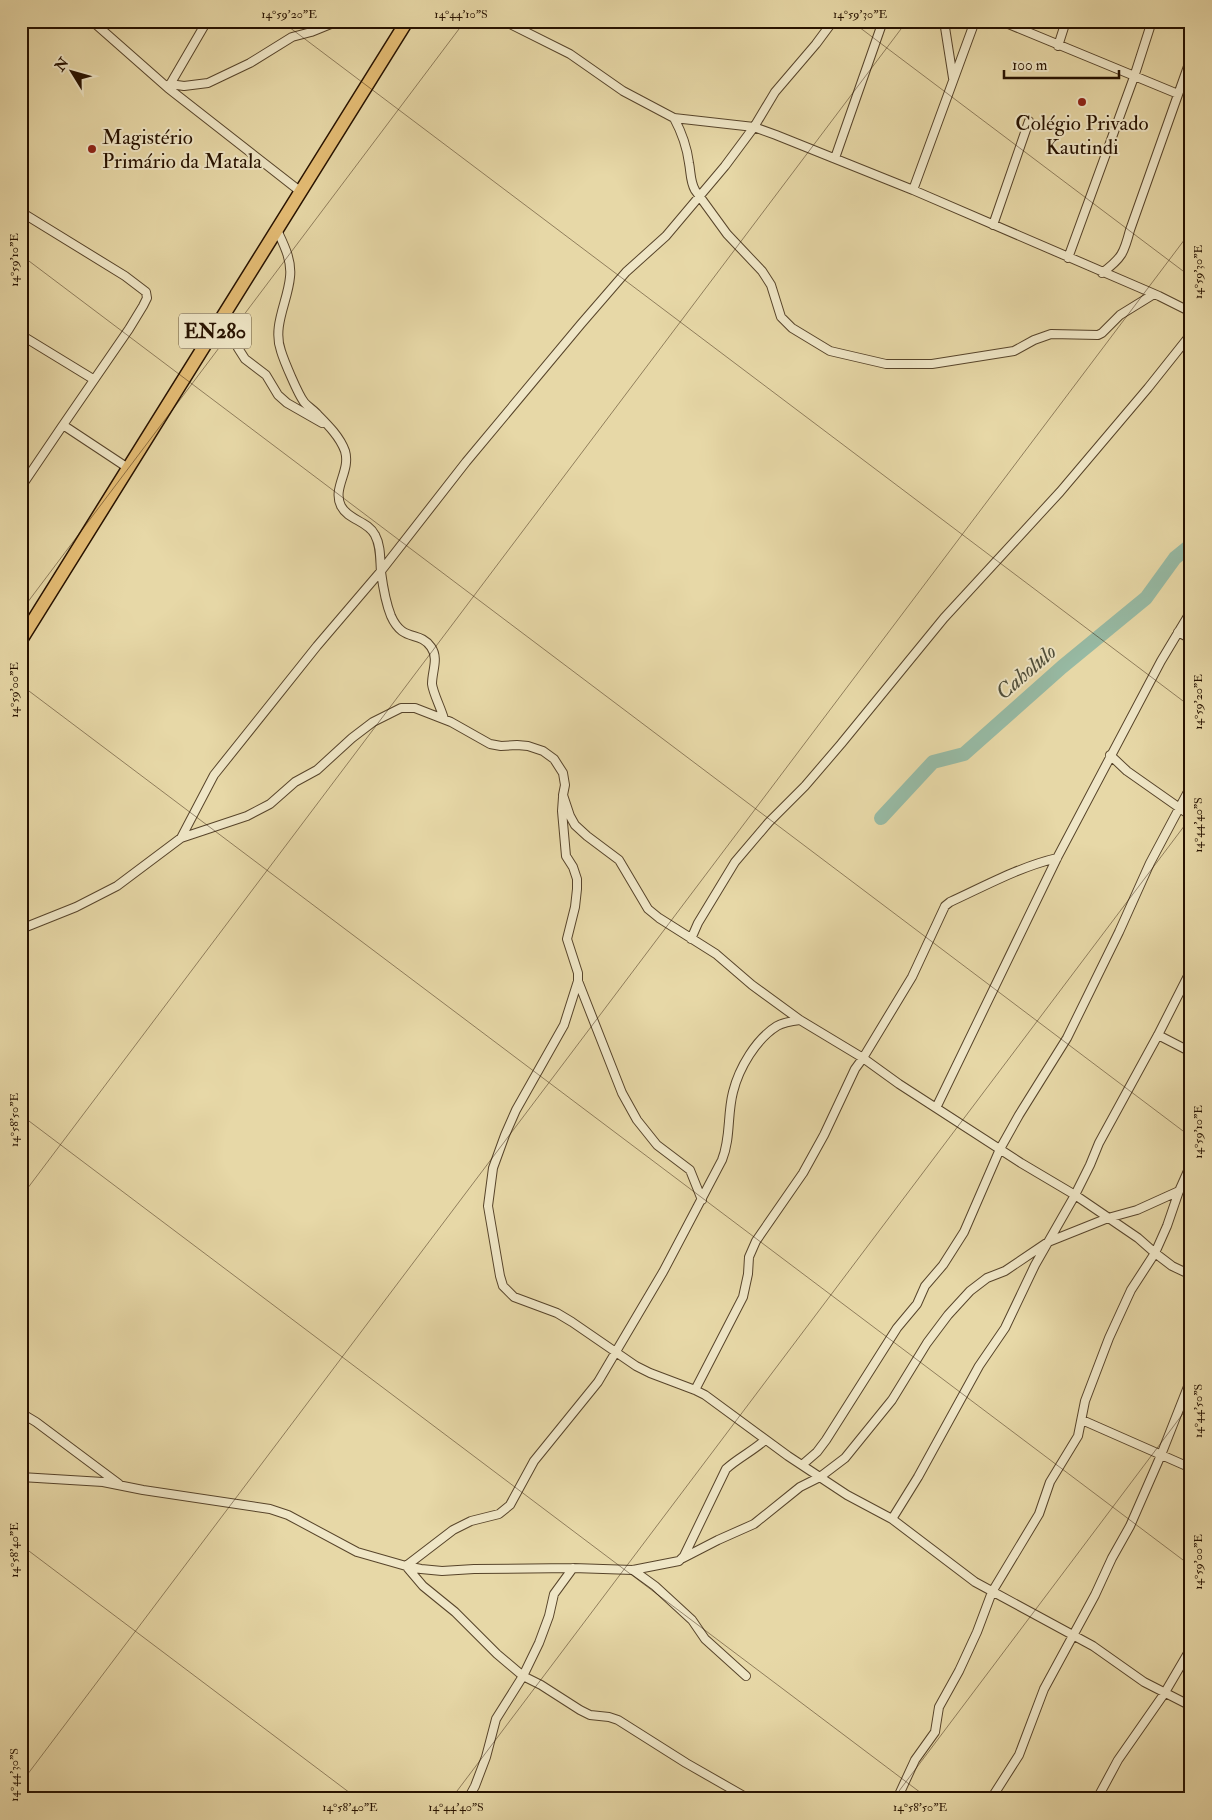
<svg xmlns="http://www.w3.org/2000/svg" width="1212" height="1820" font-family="'IM FELL Double Pica',serif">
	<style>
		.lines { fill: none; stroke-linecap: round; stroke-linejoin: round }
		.river { stroke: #97baa4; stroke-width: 14 }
		.minor-casing { stroke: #57442a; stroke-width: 10 }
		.primary-casing { stroke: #271200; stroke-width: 15 }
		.minor { stroke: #efe6c6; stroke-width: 8 }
		.primary { stroke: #e4bc74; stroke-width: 12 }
		.ticks { fill: none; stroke: #271200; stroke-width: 1; stroke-opacity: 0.45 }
		.poi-dot { fill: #8f2418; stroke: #efe6c6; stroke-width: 2 }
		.labels { text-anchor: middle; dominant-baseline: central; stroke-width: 4; stroke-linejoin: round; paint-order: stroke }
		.shield { fill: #efe6c6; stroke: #63523b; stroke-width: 1 }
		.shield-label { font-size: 20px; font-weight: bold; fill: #271200 }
		.poi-label { font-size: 21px; fill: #271200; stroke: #efe6c6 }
		.water-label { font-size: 22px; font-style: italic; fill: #4e4d39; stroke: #efe6c6 }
		.neatline { fill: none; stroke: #271200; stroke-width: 2 }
		.ticks-label { font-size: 12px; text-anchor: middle; fill: #271200 }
	</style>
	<rect width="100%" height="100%" fill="#e7d8a7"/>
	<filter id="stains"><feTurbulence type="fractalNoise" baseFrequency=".004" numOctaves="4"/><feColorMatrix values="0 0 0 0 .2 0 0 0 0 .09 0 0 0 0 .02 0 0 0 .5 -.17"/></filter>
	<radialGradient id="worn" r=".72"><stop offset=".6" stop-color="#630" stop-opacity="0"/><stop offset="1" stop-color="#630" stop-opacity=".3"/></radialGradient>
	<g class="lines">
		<path class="river" d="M881 818 933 762 964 754 1062 667 1146 598 1175 558 1191 545"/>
		<g class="minor-casing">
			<path id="minor" d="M92 21 168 88 301 192
				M504 21 570 54 623 91 674 118 754 127 776 135 913 190 1159 296 1191 312
				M944 21 953 78
				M1001 21 1178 94
				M1058 46 1066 21
				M170 84 184 86 208 83 250 63 292 37 311 32 338 21
				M168 88 207 21
				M674 118C682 133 687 147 689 163 691 173 690 181 695 190L727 234 762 271 771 285 781 317 792 328 830 351 886 364H932L1014 351 1034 340 1051 334 1098 335 1102 333 1120 315 1154 294
				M835 158 883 21
				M913 190 975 21
				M21 212 125 276 146 292 147 298 143 306 129 329 63 425
				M993 225 1029 121
				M277 230C284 245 292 260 290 277 288 301 272 326 281 351 284 361 298 394 304 402 308 407 314 410 318 415 328 425 340 437 345 451 351 471 332 488 341 506 348 520 368 521 375 535 381 546 380 559 381 572 383 587 385 601 391 616 403 643 419 630 431 647 439 658 432 671 432 684 433 693 441 708 444 719
				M1068 258 1134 77 1152 21
				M1102 273C1122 258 1124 253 1130 230L1191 58
				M223 317 238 348 245 359 266 375 278 395 287 403 322 423
				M21 335 93 379
				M21 487 63 425 128 468
				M1178 632 1191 639
				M1110 755 1127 771 1191 816
				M563 797 562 811 566 856 573 867 577 879V889L575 907 567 939 578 973V981L564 1025 516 1110 505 1135 493 1168 488 1206 500 1276 503 1286 514 1297 557 1313 572 1322 636 1366 650 1373 695 1390
				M181 838 214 775 317 646 381 571 466 462 581 324 626 272 666 236 725 166 754 127 775 92 816 44 833 21
				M1057 858C1019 867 985 886 950 902L945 906 912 977 863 1058 855 1069 824 1135 803 1173 756 1241 749 1257 748 1274 743 1297 695 1390 705 1395 788 1456 847 1495 892 1519 975 1582 1093 1646 1144 1682 1191 1706
				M21 929 76 907 117 886 181 838 247 816 270 804 295 782 317 770 352 738 373 722 401 708H415L451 722 490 744 501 746 517 745 528 746 543 751 554 759 563 773 565 785 563 795 570 816 575 825 587 836 619 860 648 909 659 918 716 954 752 985 800 1020 863 1058 899 1084 1021 1163 1075 1195 1138 1238 1155 1253 1172 1266 1191 1275
				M691 939 698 923 735 862 769 822 805 786 841 744 944 618 1060 492 1148 388 1191 334
				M578 981 622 1093 637 1120 657 1145 690 1170 702 1200
				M1158 1035 1191 1052
				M936 1108 1057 858 1161 661 1191 611
				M21 1413 36 1422 119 1484
				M1082 1420 1191 1468
				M802 1465 817 1452 826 1440 897 1328 917 1304 925 1286 943 1265 964 1232 1000 1149 1019 1115 1067 1038 1119 932 1150 863 1191 786
				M21 1477 103 1482 143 1490 270 1509 288 1515 357 1552 406 1566 421 1569 442 1571 474 1569 573 1568 633 1570 679 1561 684 1556 726 1469C738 1458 753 1451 765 1440
				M892 1519 918 1477 979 1366 1005 1328 1035 1265 1075 1195 1090 1165 1099 1143 1158 1035 1191 970
				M683 1558 718 1540 754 1524 800 1487 820 1477 845 1458 892 1400 927 1343 948 1315 970 1291 987 1278 1005 1271 1048 1242 1108 1218 1137 1210 1179 1191
				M633 1570 655 1586 692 1620 705 1639 746 1676
				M468 1799 475 1786 486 1757 496 1719 523 1676 539 1643 549 1616 554 1594 573 1568
				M749 1799 686 1763 618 1720 609 1717 590 1715 580 1710 541 1685 523 1676 497 1654 455 1612 423 1586 406 1566 453 1530 471 1521 499 1514 510 1505 534 1461 598 1382 663 1272 722 1160C731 1138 727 1115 733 1092 739 1068 756 1039 777 1026 784 1022 792 1021 800 1020
				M897 1799 915 1760 935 1732 939 1707 959 1671 977 1632 992 1592 1039 1514 1050 1482 1078 1436 1085 1401 1109 1338 1131 1290 1155 1253 1167 1226 1179 1191 1191 1164
				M991 1799 1019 1755 1044 1689 1095 1595 1112 1558 1130 1526 1161 1455 1191 1379
				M1097 1799 1118 1760 1164 1694 1191 1648"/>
		</g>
		<g class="primary-casing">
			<path id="primary" d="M21 640 407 21"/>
		</g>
		<use href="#minor" class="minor"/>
		<use href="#primary" class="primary"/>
	</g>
	<path class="ticks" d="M281 21 1191 707M851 21 1191 277M21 24 24 21M21 255 1191 1137M21 611 465 21M21 685 1191 1566M21 1115 929 1799M21 1197 907 21M21 1545 358 1799M21 1783 1191 231M451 1799 1191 817M893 1799 1191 1403"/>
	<g class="poi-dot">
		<circle cx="1082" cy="102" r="5"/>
		<circle cx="92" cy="149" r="5"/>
	</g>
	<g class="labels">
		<rect class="shield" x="179" y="313.5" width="72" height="35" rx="4"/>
		<g class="shield-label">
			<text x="215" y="331">EN280</text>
		</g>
		<g class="poi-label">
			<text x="1082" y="123">Colégio Privado<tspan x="1082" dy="24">Kautindi</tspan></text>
			<text x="102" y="137" text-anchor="start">Magistério<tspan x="102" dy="24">Primário da Matala</tspan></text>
		</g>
		<g class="water-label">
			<text transform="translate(1026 672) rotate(-41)">Caholulo</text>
		</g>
	</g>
	<rect width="1212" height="1820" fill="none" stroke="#e7d8a7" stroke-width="55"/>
	<g transform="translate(72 72) rotate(307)" stroke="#efe6c6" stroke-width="4" paint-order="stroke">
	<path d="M0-4L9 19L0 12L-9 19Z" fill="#271200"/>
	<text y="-8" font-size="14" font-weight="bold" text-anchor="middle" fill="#271200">N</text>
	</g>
	<path d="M1004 70v8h115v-8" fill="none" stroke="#271200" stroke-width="2.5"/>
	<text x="1012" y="70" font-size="15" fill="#271200" stroke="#efe6c6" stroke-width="4" paint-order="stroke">100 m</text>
	<rect x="28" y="28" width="1156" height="1764" class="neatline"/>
	<g class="ticks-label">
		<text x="289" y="18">14°59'20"E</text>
		<text x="461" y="18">14°44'10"S</text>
		<text x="860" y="18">14°59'30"E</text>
		<text transform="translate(14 260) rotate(-90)" y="4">14°59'10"E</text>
		<text transform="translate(1198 272) rotate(-90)" y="4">14°59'30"E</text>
		<text transform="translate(14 690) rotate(-90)" y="4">14°59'00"E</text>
		<text transform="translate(1198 702) rotate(-90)" y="4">14°59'20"E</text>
		<text transform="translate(1198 825) rotate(-90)" y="4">14°44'40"S</text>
		<text transform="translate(14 1120) rotate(-90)" y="4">14°58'50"E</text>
		<text transform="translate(1198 1132) rotate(-90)" y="4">14°59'10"E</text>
		<text transform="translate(1198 1411) rotate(-90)" y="4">14°44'50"S</text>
		<text transform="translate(14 1550) rotate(-90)" y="4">14°58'40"E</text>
		<text transform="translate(1198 1562) rotate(-90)" y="4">14°59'00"E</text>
		<text transform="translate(14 1775) rotate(-90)" y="4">14°44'30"S</text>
		<text x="350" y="1811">14°58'40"E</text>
		<text x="456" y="1811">14°44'40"S</text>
		<text x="920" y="1811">14°58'50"E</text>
	</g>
	<rect width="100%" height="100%" filter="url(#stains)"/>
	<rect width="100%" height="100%" fill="url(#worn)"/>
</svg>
